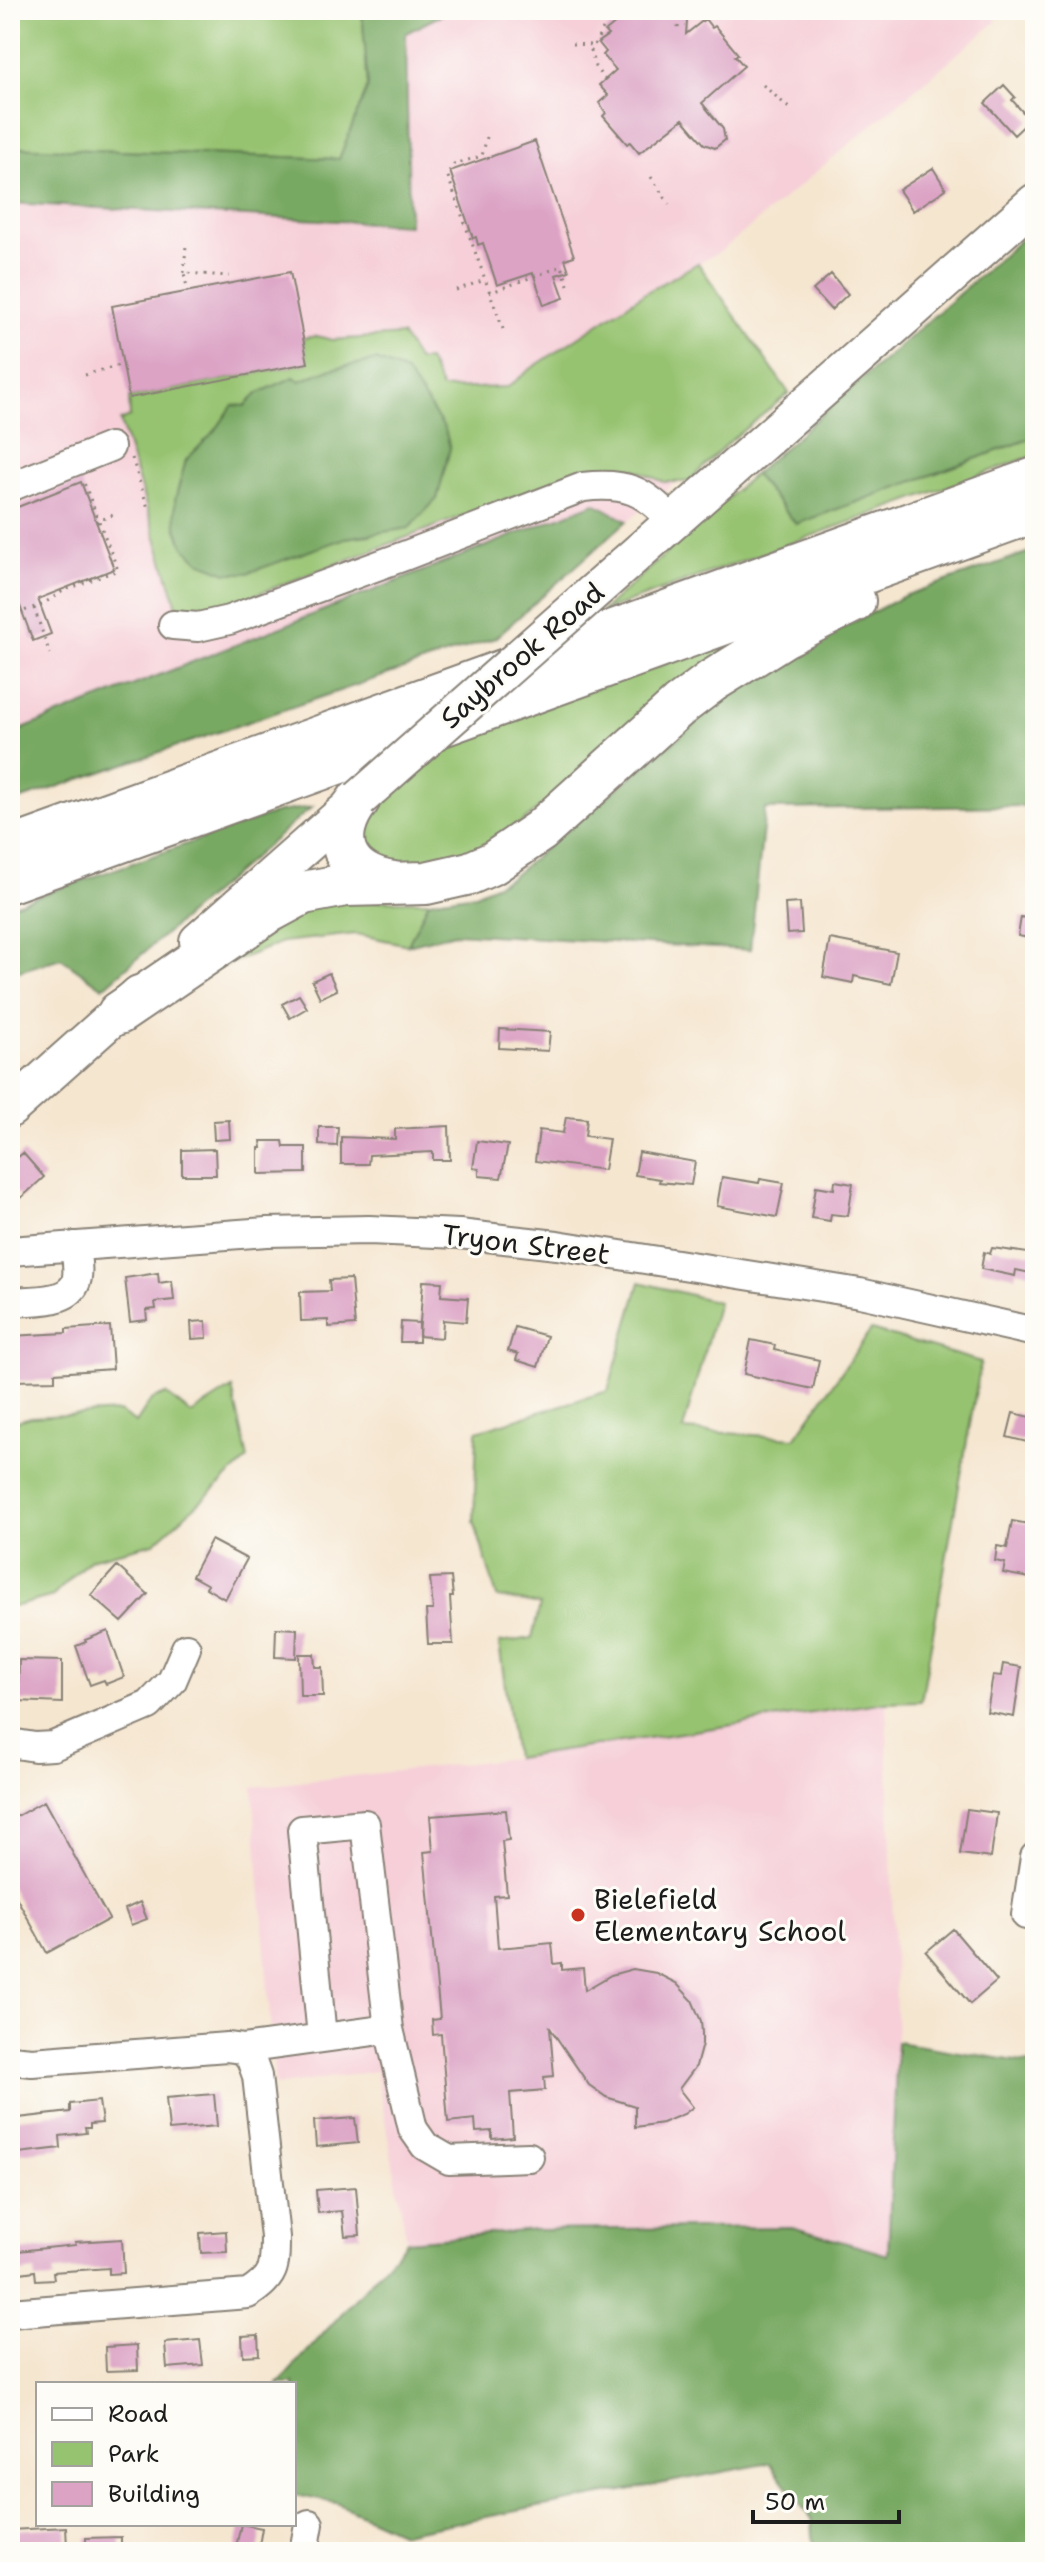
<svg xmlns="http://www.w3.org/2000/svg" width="1045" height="2562" font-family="'Shantell Sans',sans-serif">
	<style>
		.built { fill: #f6cfd8 }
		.green { fill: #96c370; stroke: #597046; stroke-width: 2; fill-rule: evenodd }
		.forest { fill: #78a962; stroke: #4a623f; stroke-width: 2 }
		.building { fill: #dca3c5 }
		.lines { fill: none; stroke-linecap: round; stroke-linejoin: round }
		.minor-casing { stroke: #888176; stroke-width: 32 }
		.major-casing { stroke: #888176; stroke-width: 40 }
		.highway-casing { stroke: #888176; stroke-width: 46 }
		.path { stroke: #888176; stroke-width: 3; stroke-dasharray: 2 6; stroke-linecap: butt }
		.minor { stroke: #fff; stroke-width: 28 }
		.major { stroke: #fff; stroke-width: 36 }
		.highway { stroke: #fff; stroke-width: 42 }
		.major-bridge-casing { stroke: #888176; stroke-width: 40; stroke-linecap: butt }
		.major-bridge { stroke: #fff; stroke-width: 36 }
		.poi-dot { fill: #c8321e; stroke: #fdfcf7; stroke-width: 3 }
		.labels { text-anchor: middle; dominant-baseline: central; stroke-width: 6; stroke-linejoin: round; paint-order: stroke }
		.street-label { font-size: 28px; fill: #1c1c1c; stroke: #fdfcf7 }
		.poi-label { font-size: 28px; fill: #1c1c1c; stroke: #fdfcf7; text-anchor: start }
	</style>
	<rect width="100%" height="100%" fill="#fdfcf7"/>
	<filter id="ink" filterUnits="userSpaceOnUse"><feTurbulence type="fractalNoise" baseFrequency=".0125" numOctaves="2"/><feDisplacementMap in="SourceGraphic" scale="16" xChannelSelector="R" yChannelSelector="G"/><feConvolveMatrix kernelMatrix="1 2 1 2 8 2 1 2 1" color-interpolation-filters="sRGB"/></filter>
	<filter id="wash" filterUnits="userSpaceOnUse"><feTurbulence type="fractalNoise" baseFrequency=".006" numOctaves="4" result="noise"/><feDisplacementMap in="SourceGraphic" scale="32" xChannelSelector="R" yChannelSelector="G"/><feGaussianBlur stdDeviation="1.8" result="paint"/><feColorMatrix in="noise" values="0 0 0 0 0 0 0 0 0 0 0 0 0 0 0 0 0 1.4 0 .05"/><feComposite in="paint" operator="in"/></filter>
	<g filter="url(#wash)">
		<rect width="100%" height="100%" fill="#f5e6d0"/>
		<path class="built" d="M451 10H988L997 21 720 252 699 263 789 393 627 521 595 503 10 734V203L409 225 406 33Z
			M886 1702 897 2042 888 2255 792 2227 535 2230 407 2241 376 2071 275 2086 253 1787 515 1758Z"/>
		<path class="green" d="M10 10H362L368 86 339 159 10 147Z
			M698 263 789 393 728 443 688 482H664L634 469 592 467 231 604 193 613 177 606 120 421 130 417 129 398 307 363 303 338 317 336 332 340 402 335 418 361 428 360 442 389 508 387 529 370 643 294ZM327 370 450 448 437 499 370 535 345 538 300 553 185 547 176 527 175 500 186 460 215 431 233 405 245 406 258 393 300 381Z
			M1035 437V455L601 612 754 474 796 524Z
			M745 635 482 856 390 871 358 851 363 820 460 737Z
			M314 901H429L408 945 356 934 282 942 206 973Z
			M640 1282 718 1302 683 1430 795 1438 871 1330 981 1362 921 1701 885 1702 515 1758 499 1643 532 1638 540 1605 497 1597 474 1521 477 1431 608 1391Z
			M232 1388 248 1459 154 1543 90 1559 53 1596 10 1608V1423L31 1417 119 1412 136 1423 151 1400 166 1394 191 1414Z"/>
		<path class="forest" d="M362 10H451L406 33 409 225 10 203V147L339 159 368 86Z
			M1035 227V437L796 524 754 474Z
			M376 360 406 372 445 429 450 448 437 499 409 528 345 538 248 573H227L201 563 184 547 176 527 175 500 186 460 215 431 233 405 245 406 258 393 294 377 300 381 327 370Z
			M595 503 627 521 495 638 10 803V734Z
			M1035 550V806L765 809 750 950 455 933 408 945 429 901 475 894 510 878 757 672 904 596Z
			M312 807 103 988 61 958 10 974V906L278 812Z
			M897 2042 1035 2064V2552H814L812 2520 770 2463 402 2533 336 2503 294 2495V2384H278L407 2241 535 2230 792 2227 888 2255Z"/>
		<g id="blocks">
			<path class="building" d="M631 10H688L686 34 705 19 712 28 715 26 738 54 735 56 744 66 702 103 723 129 725 140 715 148 704 144 683 119 639 153 630 142 627 144 603 116 606 113 599 103 608 95 599 85 616 70 603 55 606 52 598 42 608 35 605 32Z
				M1004 85 1015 97 1012 100 1030 120 1014 135 985 103Z
				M535 141 574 256 565 259 569 271 556 275 564 298 544 305 533 273 497 285 483 243 478 245 476 237 473 238 450 171Z
				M933 168 946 189 913 211 899 190Z
				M290 272 308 363 129 398 112 306Z
				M831 274 848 294 831 310 813 290Z
				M81 482 114 569 38 599 51 634 33 641 20 606 10 610V510Z
				M800 903 802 933 787 934 785 904Z
				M1021 917 1035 920V939L1018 936Z
				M830 939 897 952 891 984 854 976 853 983 823 977Z
				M329 973 337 990 320 998 312 981Z
				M299 995 307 1008 290 1018 282 1004Z
				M500 1029 550 1032 548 1051 499 1048Z
				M566 1117 587 1119 585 1136 609 1139 604 1170 535 1161 539 1130 563 1133Z
				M229 1120 230 1139 214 1140 213 1121Z
				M449 1126 450 1160H433V1152L369 1155 368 1164H341V1137L395 1139V1129Z
				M319 1127H338L337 1146 319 1145Z
				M261 1141H283L284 1147H306V1173L259 1174V1148H262Z
				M477 1141 508 1145 501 1178 479 1176V1169L473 1168Z
				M215 1149 216 1175H182V1150Z
				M639 1152 695 1162 691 1185 659 1182 660 1179 635 1175Z
				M23 1153 44 1177 21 1198 10 1186V1164Z
				M722 1177 759 1183 760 1179 784 1183 777 1217 717 1206Z
				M835 1181 853 1184 848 1216 831 1214 830 1221 811 1218 816 1186 834 1189Z
				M992 1248 1035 1254V1274L1016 1270 1015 1276 981 1269 984 1252 990 1254Z
				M158 1273 159 1283 172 1281 174 1300 155 1302 156 1309 146 1310 147 1320 130 1322 125 1278Z
				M351 1279 355 1325 328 1327V1320L301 1321 300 1292 330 1291 329 1280Z
				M423 1281 442 1282 441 1296 468 1298 466 1322 443 1320 442 1338 419 1336Z
				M206 1321 207 1338 192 1339 191 1322Z
				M401 1322 419 1323V1342H400Z
				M110 1326 113 1369 55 1373V1380L13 1381 11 1336 66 1333V1329Z
				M515 1327 547 1336 538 1367 516 1360 518 1354 508 1351Z
				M751 1340 775 1345 774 1350 819 1360 813 1389 744 1374Z
				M1013 1413 1035 1418V1444L1007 1437Z
				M1012 1521 1035 1525V1579L1003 1573 1005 1563 995 1561 997 1546 1007 1548Z
				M211 1540 247 1559 225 1599 206 1588 208 1585 192 1576Z
				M117 1566 148 1594 122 1622 91 1595Z
				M451 1577 453 1597H450L453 1644H428L426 1610H433L430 1578Z
				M276 1628 297 1629 296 1658 275 1657Z
				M108 1631 124 1677 106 1684 104 1680 90 1685 76 1646 86 1642 85 1640Z
				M299 1654H314L315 1667H322L323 1696H300Z
				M19 1660 62 1661V1703L18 1701Z
				M1003 1664 1021 1667 1014 1717 987 1712 993 1675 1001 1676Z
				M44 1801 109 1919 47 1953 10 1886V1820Z
				M967 1809 997 1813 991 1858 960 1854Z
				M506 1810 509 1840 502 1841 507 1895 494 1896 498 1948 552 1943 554 1964 562 1963V1970L583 1968 585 1990 611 1975 633 1969 656 1973 676 1983 692 2000 701 2021 702 2033V2044L696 2066 679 2089 693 2107 684 2114 662 2123 635 2127V2106L606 2097 589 2085 550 2028 554 2076 544 2077 545 2090 510 2093 513 2137 492 2139V2131L476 2132 475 2119 448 2122 441 2034 433 2035 432 2020 440 2019 424 1852 433 1851 430 1816Z
				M140 1902 147 1919 131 1925 125 1909Z
				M953 1929 997 1981 970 2004 926 1952Z
				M214 2094 217 2126 169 2130 166 2098Z
				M99 2101 102 2123 90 2124V2128H85L86 2133 60 2136 61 2148 10 2154V2119L70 2112V2104Z
				M355 2118 358 2143 316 2147 314 2121Z
				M356 2187 360 2235 345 2236 342 2211 318 2213 316 2190Z
				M226 2231 227 2252 201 2253 200 2233Z
				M122 2239 124 2273 109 2274V2268L53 2272 54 2279 36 2280 35 2271 20 2273 18 2251 76 2245 75 2242Z
				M258 2335 259 2355 243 2356 242 2336Z
				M200 2340 203 2365 167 2368 165 2343Z
				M137 2345 138 2370 106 2371 105 2347Z
				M241 2524 262 2528 258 2552H235Z
				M66 2527 67 2548 10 2551V2530Z
				M121 2537V2552H86V2538Z"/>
		</g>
	</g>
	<g filter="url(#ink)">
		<use href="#blocks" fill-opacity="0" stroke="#888176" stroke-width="2"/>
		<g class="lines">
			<g class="minor-casing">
				<path id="minor" d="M10 487 110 447
					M173 625 198 627 229 620 404 556 583 487C625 482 645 490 673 522
					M10 1251 267 1232 369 1230 459 1234 557 1245 860 1293 1035 1332
					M10 1302C28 1300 66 1304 75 1284 80 1274 76 1257 75 1246
					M10 1743 35 1747 53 1746 149 1705 172 1681 186 1648
					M1026 1915 1035 1857
					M322 2037 302 1830 365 1824 389 2029 413 2129 425 2146 449 2160 529 2157
					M243 2049 389 2029
					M10 2060 32 2062 227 2047 243 2049 251 2059 257 2076 275 2237C275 2268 275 2277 248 2294L10 2313
					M304 2552 309 2524"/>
			</g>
			<g class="major-casing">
				<path id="major" d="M624 565 1035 202
					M198 941 359 799
					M10 1109 139 994"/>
			</g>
			<g class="highway-casing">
				<path id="highway" d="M359 799C328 838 344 877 394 883
					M10 849 1035 479
					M10 881 1035 511
					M119 1013 266 913 303 893 346 885 426 883 470 873 493 863 540 831 679 706 712 681 784 636 854 601"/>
			</g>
			<path class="path" d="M662 10C677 18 691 19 706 10
				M678 28 680 10
				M572 44 592 45
				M605 80 595 67 591 50 614 10
				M763 85 789 108
				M487 137 482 156 454 164 447 174 503 329
				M651 177 669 204
				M184 273 186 245
				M456 290 485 280
				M188 292 184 273 229 276
				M489 293 562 266 568 285
				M85 375 123 364
				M132 458 148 508
				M96 522 118 513
				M34 608 50 654
				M10 616 43 604 63 591 118 570 84 483"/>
			<use href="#minor" class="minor"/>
			<use href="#major" class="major"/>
			<use href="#highway" class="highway"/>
			<g class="major-bridge-casing">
				<path id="major-bridge" d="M359 799 624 565"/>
			</g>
			<use href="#major-bridge" class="major-bridge"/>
		</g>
	</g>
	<circle class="poi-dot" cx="578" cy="1915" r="8"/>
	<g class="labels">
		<g class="street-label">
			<text transform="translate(522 655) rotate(-41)">Saybrook Road</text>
			<text transform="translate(526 1244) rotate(7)">Tryon Street</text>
		</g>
		<g class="poi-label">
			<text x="594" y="1899">Bielefield<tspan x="594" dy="32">Elementary School</tspan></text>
		</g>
	</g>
	<rect width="1045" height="2562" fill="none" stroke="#fdfcf7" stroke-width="40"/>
	<rect x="36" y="2382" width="260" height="144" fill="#fdfcf7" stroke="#a3a29f" stroke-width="2"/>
	<rect x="52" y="2408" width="40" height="12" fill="#ffffff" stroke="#a3a29f" stroke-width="2"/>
	<text x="108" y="2422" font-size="24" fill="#1c1c1c">Road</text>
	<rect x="52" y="2442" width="40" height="24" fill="#96c370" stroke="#a3a29f" stroke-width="2"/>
	<text x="108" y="2462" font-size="24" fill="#1c1c1c">Park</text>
	<rect x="52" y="2482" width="40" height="24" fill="#dca3c5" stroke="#a3a29f" stroke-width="2"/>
	<text x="108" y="2502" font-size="24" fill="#1c1c1c">Building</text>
	<path d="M753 2510v12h146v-12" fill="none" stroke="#1c1c1c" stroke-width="4"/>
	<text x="765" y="2510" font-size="24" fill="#1c1c1c" stroke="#fdfcf7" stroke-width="6" paint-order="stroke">50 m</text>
</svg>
